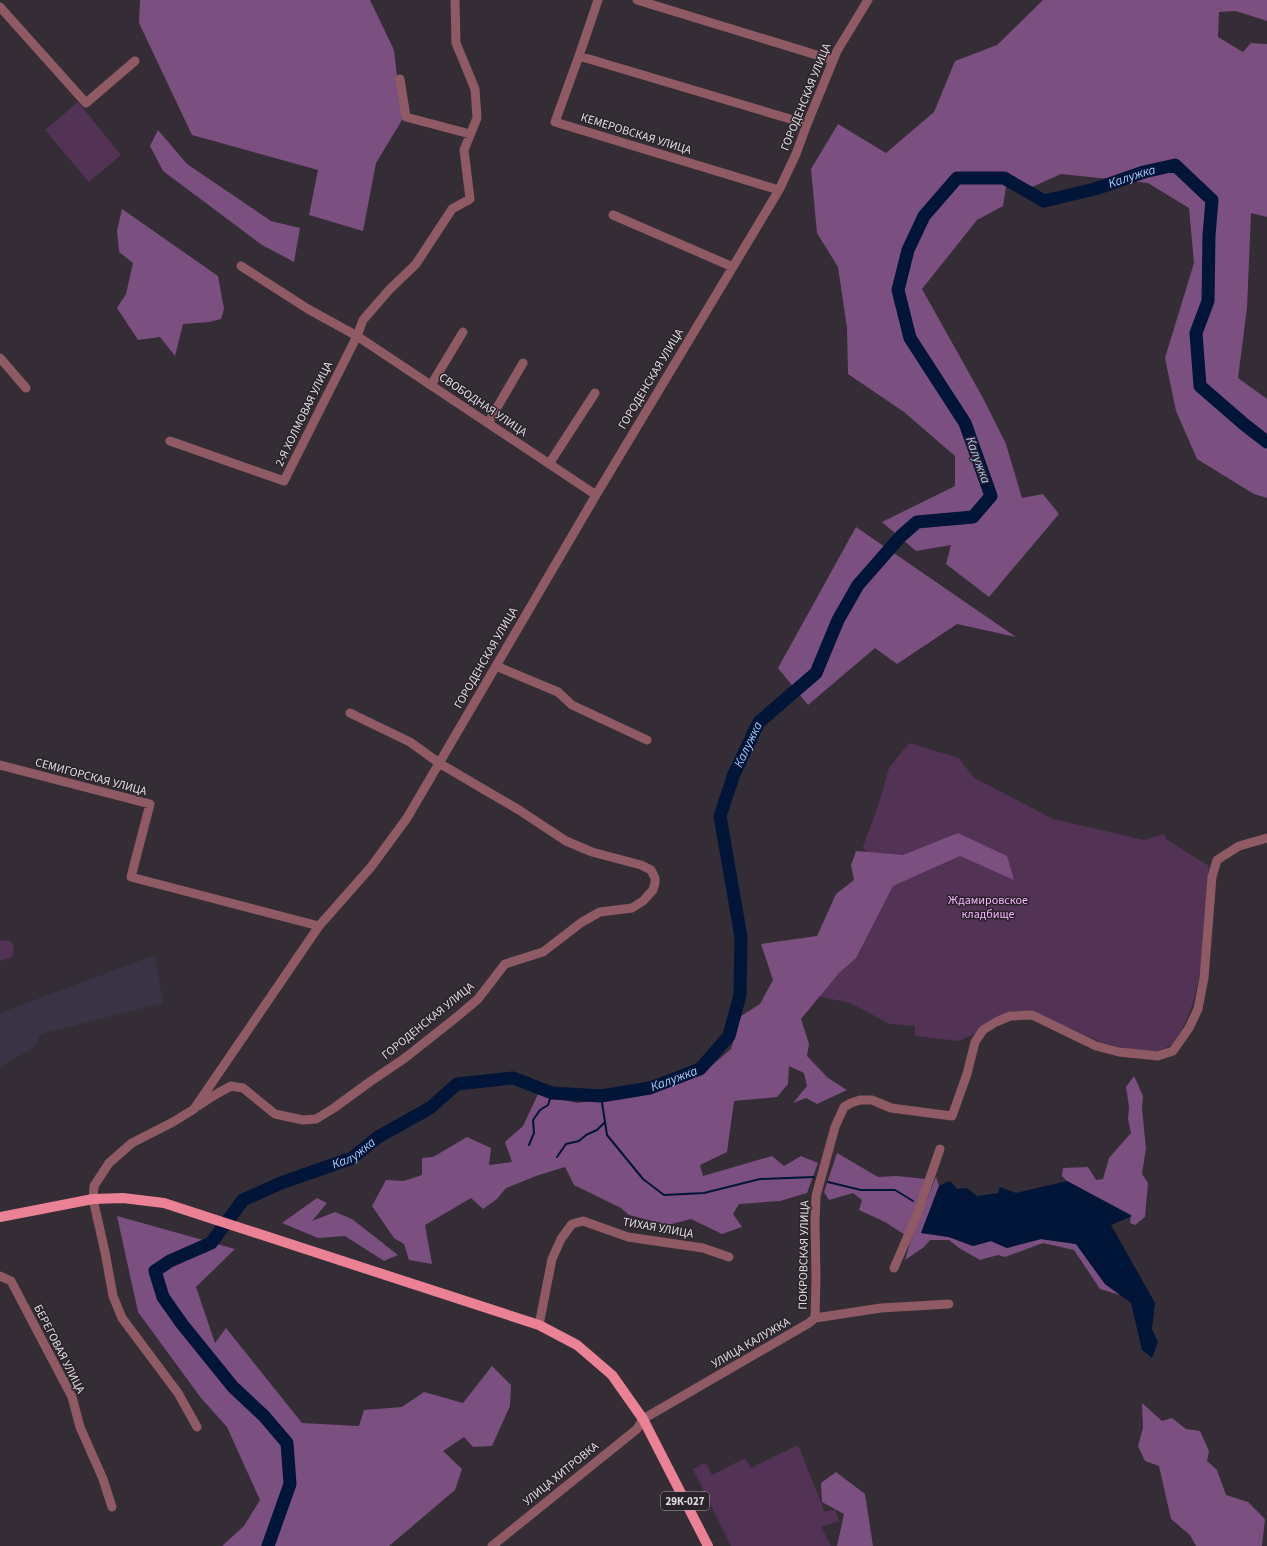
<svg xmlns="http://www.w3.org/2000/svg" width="1267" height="1546" font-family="'Source Sans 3',sans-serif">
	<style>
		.industrial { fill: #393445 }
		.green { fill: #523255 }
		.forest { fill: #7c4f81 }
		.water { fill: #001538 }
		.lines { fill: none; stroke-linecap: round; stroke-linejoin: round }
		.stream { stroke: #001538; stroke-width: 2 }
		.river { stroke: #001538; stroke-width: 13 }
		.minor { stroke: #8f5a63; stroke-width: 9 }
		.major { stroke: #eb8195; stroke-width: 10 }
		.labels { text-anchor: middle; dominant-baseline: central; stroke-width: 3; stroke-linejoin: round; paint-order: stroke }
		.shield { fill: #2a232b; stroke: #aaa5ab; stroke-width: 1 }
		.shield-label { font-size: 11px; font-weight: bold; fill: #e1dde2 }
		.street-label { font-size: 12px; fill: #e1dde2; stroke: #2a232b }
		.park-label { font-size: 12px; fill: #f7b3fe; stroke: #2a232b }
		.water-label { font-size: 13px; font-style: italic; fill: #aacaf9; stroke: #2a232b }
	</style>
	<rect width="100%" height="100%" fill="#342d35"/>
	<path class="industrial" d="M155 955 163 1003 40 1034 36 1046 0 1067V1013Z"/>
	<path class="green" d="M78 102 121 155 89 182 45 130Z
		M909 743 959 758 973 777 1053 819 1144 840 1164 834 1166 839 1209 866 1200 975 1193 1003 1182 1030 1172 1044 1161 1051 1145 1053 1103 1043 1029 1012 1012 1011 991 1020 976 1033 959 1041 915 1036V1026L890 1024 850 1003 817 996 884 877 863 847 879 803 889 768Z
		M8 940C16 944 15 951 11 958L0 961V941Z
		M798 1445 825 1512 835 1509 839 1521 821 1527 831 1546H731L693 1469 706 1463 712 1475 745 1458 751 1468Z"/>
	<path class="forest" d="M140 0H370L394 50 402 120 376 163 363 231 309 215 318 170 192 135 139 23Z
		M1043 0H1267V21L1236 11 1219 12 1218 37 1243 52 1251 43 1267 44V217L1251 213 1247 308 1238 378 1267 399V498L1254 494 1197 459 1176 411 1165 358 1194 263 1189 208 1148 183 1061 174 1032 187 1008 174 1003 206 977 220 922 289 983 398 1006 444 1022 498 1043 494 1059 514 989 597 946 564 951 545 916 551 882 522 955 486V456L904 412 848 374 847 328 838 267 817 233 811 169 838 124 886 153 934 112 955 61 997 45Z
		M158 130 187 164 271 221 300 228 294 262 262 245 163 171 150 146Z
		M122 209 218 276 224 309 221 319 209 322 183 324 175 356 160 337 138 340 117 308 126 294 133 263 119 252 117 231Z
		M856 527 1016 637 957 624 897 664 875 648 808 705 778 668Z
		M958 833 1007 856 1014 880 960 856 893 886 856 958 839 973 801 1019 809 1044 807 1056 828 1078 847 1090 817 1104 806 1098 793 1103 807 1086 804 1073 789 1066 788 1084 777 1097 734 1101 727 1152 700 1165 703 1176 772 1156 784 1166 801 1156 818 1163 807 1193 780 1201 739 1204 733 1214 742 1227 722 1234 691 1219 668 1225 629 1215 621 1208 574 1185 565 1167 536 1176 506 1188 497 1199 483 1209 471 1198 425 1225 432 1264 409 1260 404 1244 394 1238 372 1206 386 1180 404 1181 422 1175V1158L433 1157 467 1137 491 1148 489 1165 512 1162 505 1142 523 1126 538 1094 577 1103 633 1096 702 1074 731 1049 741 1016 760 1004 773 980 761 944 817 936 836 894 854 880 851 865 856 851 903 855Z
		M1134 1076 1143 1096 1142 1109 1146 1148 1142 1174 1148 1183 1145 1217 1135 1225 1130 1223 1131 1215 1067 1181 1062 1176 1063 1168 1088 1167 1096 1180 1103 1179 1109 1158 1131 1133 1128 1119 1129 1107 1126 1087Z
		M837 1153 878 1177 897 1176 926 1179 905 1235 885 1222 859 1210 862 1200 853 1193 829 1200 824 1192Z
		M936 1177 939 1186 921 1233 949 1237 973 1246 991 1241 1007 1248 1041 1239 1076 1244 1105 1284 1120 1295 1100 1289 1074 1250 1043 1243 1005 1257 998 1255 980 1260 959 1248 949 1240H930L924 1247 905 1260 910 1243Z
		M317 1198 327 1203 312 1221 335 1212 352 1219 398 1255 384 1261 345 1236 318 1238 282 1223Z
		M117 1216 235 1249 196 1287 215 1343 226 1328 302 1423 359 1426 364 1410 402 1407 424 1392 463 1403 492 1366 511 1385 510 1406 492 1446 473 1447 464 1437 443 1451 462 1469 455 1490 389 1546H222L244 1526 260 1500 227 1427 201 1398 138 1312Z
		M1142 1403 1162 1421 1172 1418 1186 1429 1200 1431 1209 1451 1207 1461 1217 1470 1226 1495 1248 1502 1265 1519 1262 1546H1196L1190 1535 1171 1519 1159 1466 1145 1461 1138 1446 1143 1428Z
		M836 1472 865 1494 873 1546H837L844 1514 822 1502 821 1483Z"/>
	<path class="water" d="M950 1181 957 1189 967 1188 977 1196 998 1193 1000 1187 1016 1193 1067 1181 1132 1216 1111 1225 1155 1303 1152 1329 1158 1342 1152 1358 1142 1350 1131 1303 1105 1284 1076 1244 1041 1239 1007 1248 991 1241 973 1246 949 1237 921 1233 939 1186Z"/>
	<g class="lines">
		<path class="stream" d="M601 1096 607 1135 643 1179 664 1195 704 1193 760 1179 814 1177
			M529 1145 534 1133 533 1120 540 1110 548 1105 552 1093
			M557 1157 566 1144 579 1141 586 1135 597 1130 605 1122
			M828 1182 861 1190H895L913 1201"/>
		<path class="river" id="s1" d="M268 1546 290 1484 287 1443 264 1416 233 1387 182 1324 163 1297 155 1271 170 1261 211 1243 243 1200 281 1183 352 1158 378 1137 430 1108 457 1084 513 1078 552 1093 601 1096 650 1088 700 1069 729 1036 740 995 741 937 720 816 734 774 759 722 816 673 838 620 858 585 901 536 917 522 973 517 991 496 965 423 910 338 898 290 908 250 924 216 957 178H1004L1044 201 1095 189 1144 172 1175 165 1212 200 1209 235 1208 301 1196 333 1200 386 1245 425 1267 442"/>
		<path class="minor" d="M598 0 579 56 555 122 779 190
			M637 0 833 60
			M0 7 86 103 135 61
			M579 56 807 124
			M400 79 406 117 470 134
			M613 215 733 267
			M241 266 308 309 357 336 596 495
			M0 358 26 388
			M431 385 463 332
			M488 423 523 363
			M170 441 284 481 357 336 363 320 389 290 416 264 452 209 470 199 464 150 477 118 475 89 456 43 455 0
			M549 464 595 393
			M496 666 558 692 572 705 647 740
			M0 765 150 804 131 877 319 926
			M198 1106 213 1096 231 1086 243 1088 275 1114 303 1120 316 1119 334 1108 371 1081 405 1058 458 1016 478 999 505 964 543 952 582 922 600 912 632 908 643 901 653 890 655 883V878L651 870 641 865 592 852 566 841 519 810 439 763 410 742 350 713
			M894 1268 917 1215 940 1149
			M0 1276 11 1281 72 1397 80 1427 103 1479 112 1507
			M815 1318 816 1278 815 1222 816 1196 835 1127 844 1107 851 1103 860 1100H872L891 1108 952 1116 967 1074 975 1042 983 1030 996 1022 1010 1016 1032 1015 1096 1046 1119 1052 1158 1056 1173 1051 1189 1028 1198 1009 1204 978 1212 877 1217 860 1239 846 1267 838
			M539 1325 552 1259 561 1239 572 1224 583 1221 628 1237 703 1248 729 1257
			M197 1427 178 1393 122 1318 113 1296 105 1252 93 1199 94 1186 109 1163 132 1143 173 1122 194 1109 319 926 371 867 407 818 596 495 779 190 796 154 807 124 837 51 868 0
			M492 1546 637 1429 643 1419 809 1323 815 1318 881 1308 949 1304"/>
		<path class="major" d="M0 1217 93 1199 123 1198 164 1203 539 1325 577 1345 612 1375 643 1419 708 1546"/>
	</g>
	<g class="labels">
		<rect class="shield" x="661" y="1492" width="48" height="18" rx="3"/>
		<g class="shield-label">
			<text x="685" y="1501">29К-027</text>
		</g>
		<g class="street-label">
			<text transform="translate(806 97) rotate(-68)">ГОРОДЕНСКАЯ УЛИЦА</text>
			<text transform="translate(636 134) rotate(17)">КЕМЕРОВСКАЯ УЛИЦА</text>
			<text transform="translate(651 379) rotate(-59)">ГОРОДЕНСКАЯ УЛИЦА</text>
			<text transform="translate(483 405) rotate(34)">СВОБОДНАЯ УЛИЦА</text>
			<text transform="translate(304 414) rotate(-64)">2-Я ХОЛМОВАЯ УЛИЦА</text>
			<text transform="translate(486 658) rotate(-60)">ГОРОДЕНСКАЯ УЛИЦА</text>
			<text transform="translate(91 777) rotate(15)">СЕМИГОРСКАЯ УЛИЦА</text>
			<text transform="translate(428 1021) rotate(-39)">ГОРОДЕНСКАЯ УЛИЦА</text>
			<text transform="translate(658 1228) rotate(10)">ТИХАЯ УЛИЦА</text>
			<text transform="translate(804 1255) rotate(-89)">ПОКРОВСКАЯ УЛИЦА</text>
			<text transform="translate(751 1343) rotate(-30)">УЛИЦА КАЛУЖКА</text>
			<text transform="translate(59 1349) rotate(63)">БЕРЕГОВАЯ УЛИЦА</text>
			<text transform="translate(561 1474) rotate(-39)">УЛИЦА ХИТРОВКА</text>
		</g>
		<g class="park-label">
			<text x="988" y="900">Ждамировское<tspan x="988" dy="14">кладбище</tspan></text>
		</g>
		<g class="water-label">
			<text stroke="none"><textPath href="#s1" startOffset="2193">Калужка</textPath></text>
			<text transform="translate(978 460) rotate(70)">Калужка</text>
			<text stroke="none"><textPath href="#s1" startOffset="1283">Калужка</textPath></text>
			<text stroke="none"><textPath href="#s1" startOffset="911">Калужка</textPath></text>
			<text stroke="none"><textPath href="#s1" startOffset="563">Калужка</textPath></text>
		</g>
	</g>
</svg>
